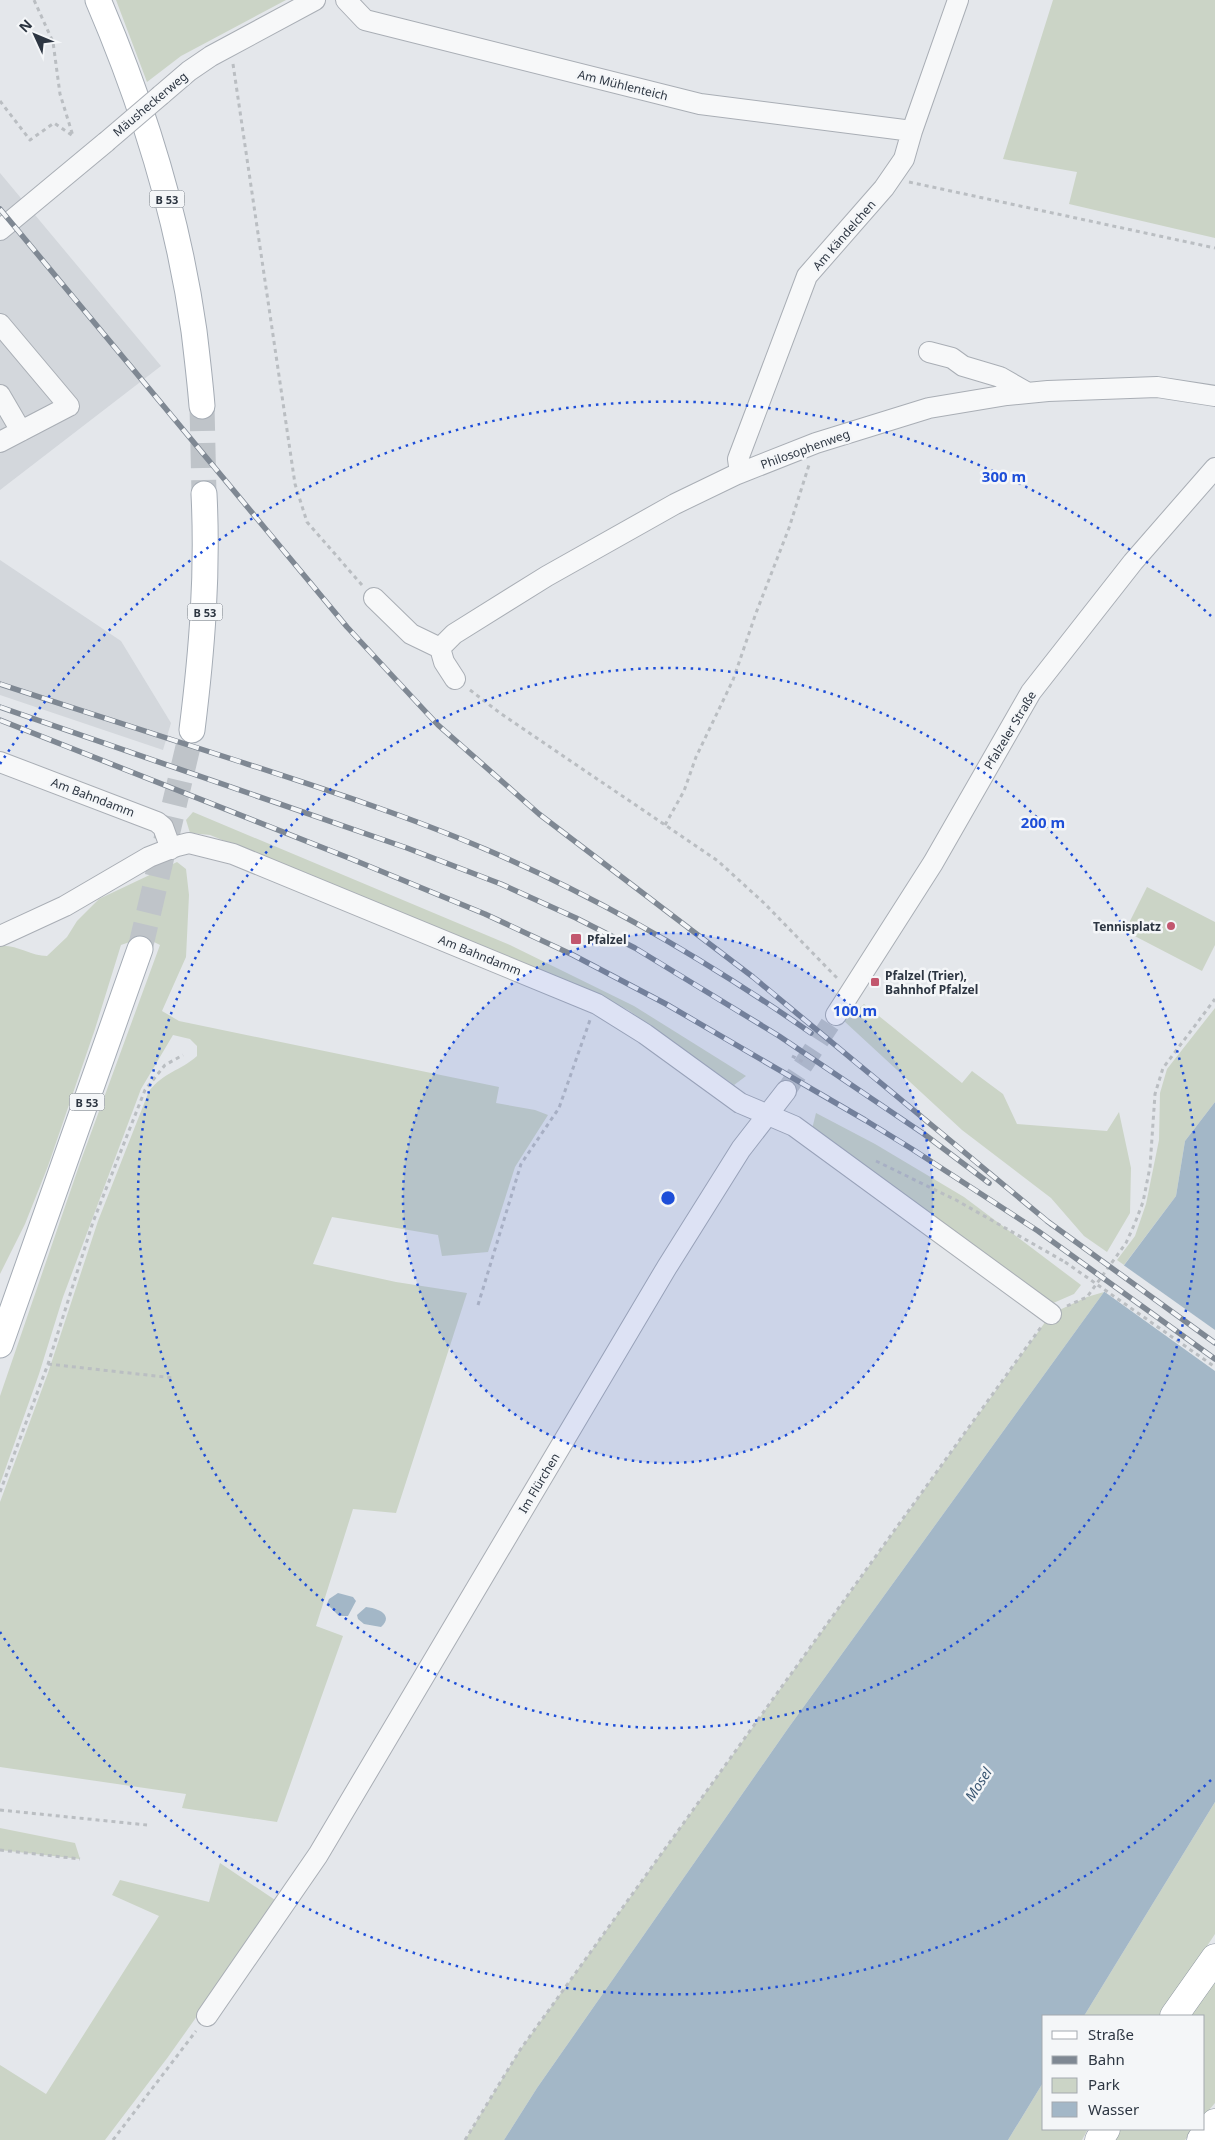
<svg xmlns="http://www.w3.org/2000/svg" width="1215" height="2140" font-family="'Noto Sans',sans-serif">
	<style>
		.built { fill: #d3d7dc }
		.green { fill: #cbd4c6 }
		.water { fill: #a3b7c7 }
		.pier { fill: #e4e7eb }
		.lines { fill: none; stroke-linecap: round; stroke-linejoin: round }
		.minor-tunnel { stroke: #bfc4c9; stroke-width: 20; stroke-dasharray: 20 10; stroke-linecap: butt }
		.major-tunnel { stroke: #bfc4c9; stroke-width: 25; stroke-dasharray: 25 12; stroke-linecap: butt }
		.minor-casing { stroke: #a9aeb5; stroke-width: 22 }
		.major-casing { stroke: #a5acb5; stroke-width: 27 }
		.highway-casing { stroke: #8d96a0; stroke-width: 29 }
		.path { stroke: #babec2; stroke-width: 3; stroke-dasharray: 4 4; stroke-linecap: butt }
		.minor { stroke: #f7f8f9; stroke-width: 20 }
		.major { stroke: #fff; stroke-width: 25 }
		.highway { stroke: #fff; stroke-width: 28 }
		.rail-casing { stroke: #7f8893; stroke-width: 5.5 }
		.rail { stroke: #f4f6f8; stroke-width: 4; stroke-dasharray: 11; stroke-linecap: butt }
		.minor-bridge-casing { stroke: #a9aeb5; stroke-width: 22; stroke-linecap: butt }
		.path-bridge { stroke: #babec2; stroke-width: 3; stroke-dasharray: 4 4; stroke-linecap: butt }
		.minor-bridge { stroke: #f7f8f9; stroke-width: 20 }
		.ring { fill: none; stroke: #1d4ed8; stroke-width: 2.5; stroke-dasharray: 2.5 5 }
		.poi-dot { fill: #c2576e; stroke: #f4f6f8; stroke-width: 2 }
		.labels { text-anchor: middle; dominant-baseline: central; stroke-width: 5; stroke-linejoin: round; paint-order: stroke }
		.shield { fill: #f4f6f8; stroke: #697079; stroke-width: 1 }
		.shield-label { font-size: 11px; font-weight: bold; fill: #2d3642 }
		.street-label { font-size: 12px; fill: #2d3642; stroke: #f4f6f8 }
		.poi-label { font-size: 12px; font-weight: bold; fill: #2d3642; stroke: #f4f6f8; text-anchor: start }
		.water-label { font-size: 14px; font-style: italic; fill: #3b5772; stroke: #f4f6f8 }
		.centre { fill: #1d4ed8; stroke: #f4f6f8; stroke-width: 2.5 }
		.ring-label { font-size: 15px; text-anchor: middle; font-weight: bold; fill: #1d4ed8; stroke: #f4f6f8; stroke-width: 5; stroke-linejoin: round; paint-order: stroke }
	</style>
	<rect width="100%" height="100%" fill="#e4e7eb"/>
	<path class="built" d="M0 173 161 366 0 490Z
		M0 560 121 641 171 723 163 750 0 695Z"/>
	<path class="green" d="M116 0H286L181 56 147 82Z
		M1053 0H1215V238L1069 204 1077 172 1003 159Z
		M193 812 510 945 634 1006 746 1076 734 1085 628 1010 578 985 210 835 190 833 186 820Z
		M177 862 186 869 189 895 186 957 162 1011 179 1021 499 1087 496 1103 535 1110 548 1115 515 1167 488 1252 442 1256 438 1235 332 1217 313 1264 396 1282 467 1293 396 1513 353 1509 316 1626 343 1636 277 1822 182 1808 186 1794 0 1767V1502L48 1373 98 1221 149 1091C164 1072 180 1071 197 1056V1046L190 1039 173 1035 141 1089 63 1297 39 1374 0 1484V1396L80 1163 160 945 144 937 121 945 95 1029 48 1166 25 1224 0 1274V946C15 944 31 956 47 956L67 937 77 921 99 899Z
		M1147 887 1215 922V945L1202 971 1125 931Z
		M864 1004 962 1083 972 1071 1003 1094 1017 1124 1107 1131 1119 1112 1131 1168 1130 1213 1107 1252 1084 1236 1051 1198 962 1130 844 1021Z
		M1215 1008V1102L1185 1141 1176 1196 1124 1265 1117 1260 1135 1236 1146 1204 1159 1140 1160 1093 1167 1069Z
		M816 1113 875 1144 964 1197 1081 1285 1074 1294 1051 1304 812 1129Z
		M1104 1292 789 1727 537 2088 504 2140H465L520 2050 1051 1314 1087 1297Z
		M1215 1802V1934L1161 2016H1084Z
		M0 1828 75 1843 80 1859 0 1850Z
		M220 1863 278 1902 168 2057 105 2140H0V2065L46 2094 159 1916 112 1895 120 1880 209 1902Z
		M1215 1979V2103L1204 2116V2016H1191Z
		M1044 2081V2129H1088L1082 2140H1008Z
		M1119 2129H1194L1185 2140H1112Z"/>
	<path class="water" d="M1215 1102V1802L1084 2016H1044V2081L1008 2140H504L537 2088 789 1727 1104 1292 1176 1196 1185 1141Z
		M338 1593 353 1597 356 1601 348 1616H339L327 1604 329 1599Z
		M366 1607C376 1608 395 1614 381 1627L364 1624 358 1619 357 1615Z"/>
	<path class="pier" d="M1122 1264 1215 1330V1371L1102 1290Z"/>
	<g class="lines">
		<path class="minor-tunnel" d="M786 1091 836 1015"/>
		<path class="major-tunnel" d="M202 406 204 494
			M140 949 192 730"/>
		<g class="minor-casing">
			<path id="minor" d="M346 0 365 20 700 104 912 131
				M161 95 189 71 211 56 315 0
				M0 230 106 142
				M0 324 69 406 0 442
				M929 352 952 358 963 366 1000 377 1028 393
				M0 395 21 431
				M740 473 738 459 807 276 884 188 904 159 912 131 958 0
				M374 598 411 634 440 648 444 662 455 679
				M440 648 454 634 547 576 675 504 735 475 816 443 929 408 1007 395 1048 391 1157 387 1215 396
				M0 762 157 822 163 827 171 849
				M0 936 65 906 149 857 177 846 189 843 233 854 597 1004 645 1034 740 1103 794 1126 1051 1314
				M836 1015 933 863 1031 692 1133 562 1215 468
				M207 2016 318 1855 667 1267 741 1149 786 1091"/>
		</g>
		<g class="major-casing">
			<path id="major" d="M98 0C143 105 178 217 194 331 197 356 200 381 202 406
				M192 730C202 650 208 574 204 494
				M0 1345 140 949"/>
		</g>
		<g class="highway-casing">
			<path id="highway" d="M1174 2016 1215 1958
				M1099 2140 1106 2129
				M1201 2140 1215 2123"/>
		</g>
		<path class="path" d="M233 64 295 484 307 522 362 585
			M0 101 30 140 54 123 73 136 60 94 53 42 34 0
			M909 182 1215 248
			M470 690 500 713 718 861 764 903 839 980
			M665 825 684 791 696 757 733 680 756 613 789 528 809 465
			M792 1056 805 1063
			M876 1161 956 1200 1065 1262
			M478 1305 521 1164 559 1108 590 1020
			M1067 1306 1087 1297 1126 1243 1135 1223 1143 1202 1150 1167 1155 1094 1163 1068 1215 999
			M48 1364 174 1378
			M0 1492 48 1364 93 1222 145 1090 165 1065 183 1055
			M0 1810 147 1825
			M0 1850 80 1859
			M113 2140 196 2031
			M465 2140 520 2050 1041 1327"/>
		<use href="#minor" class="minor"/>
		<use href="#major" class="major"/>
		<use href="#highway" class="highway"/>
		<g class="rail-casing">
			<path id="rail" d="M0 209 347 627 438 725 539 814 753 977 1052 1225
				M0 684C79 710 158 735 238 761 321 788 405 815 485 849 600 898 709 962 811 1033
				M0 707 407 848 501 884 576 918 635 948 779 1036 924 1134 989 1183
				M0 720 349 858 485 914 573 955 666 1004 865 1120 912 1149 1038 1231 1215 1359
				M1047 1221 1215 1343"/>
		</g>
		<use href="#rail" class="rail"/>
		<g class="minor-bridge-casing">
			<path id="minor-bridge" d="M106 142 161 95"/>
		</g>
		<path class="path-bridge" d="M1065 1262 1215 1367"/>
		<use href="#minor-bridge" class="minor-bridge"/>
	</g>
	<circle cx="668" cy="1198" r="265" fill="#1d4ed8" fill-opacity=".12"/>
	<g class="ring">
		<circle cx="668" cy="1198" r="265"/>
		<circle cx="668" cy="1198" r="530"/>
		<path d="M1211 1780A796 796 0 0 1 0 1632M0 764A796 796 0 0 1 1211 616"/>
	</g>
	<g class="poi-dot">
		<circle cx="1171" cy="926" r="5"/>
		<rect x="570" y="933" width="12" height="12" rx="2.5"/>
		<rect x="870" y="977" width="10" height="10" rx="2.5"/>
	</g>
	<g class="labels">
		<g class="shield">
			<rect x="149.5" y="190.5" width="35" height="17" rx="4"/>
			<rect x="187.5" y="603.5" width="35" height="17" rx="4"/>
			<rect x="69.5" y="1093.5" width="35" height="17" rx="4"/>
		</g>
		<g class="shield-label">
			<text x="167" y="199">B 53</text>
			<text x="205" y="612">B 53</text>
			<text x="87" y="1102">B 53</text>
		</g>
		<g class="street-label">
			<text transform="translate(623 85) rotate(14)">Am Mühlenteich</text>
			<text transform="translate(150 104) rotate(-40)">Mäusheckerweg</text>
			<text transform="translate(844 235) rotate(-49)">Am Kändelchen</text>
			<text transform="translate(805 449) rotate(-20)">Philosophenweg</text>
			<text transform="translate(1010 730) rotate(-59)">Pfalzeler Straße</text>
			<text transform="translate(93 797) rotate(21)">Am Bahndamm</text>
			<text transform="translate(480 955) rotate(22)">Am Bahndamm</text>
			<text transform="translate(539 1483) rotate(-59)">Im Flürchen</text>
		</g>
		<g class="poi-label">
			<text x="1161" y="926" text-anchor="end">Tennisplatz</text>
			<text x="587" y="939">Pfalzel</text>
			<text x="885" y="975">Pfalzel (Trier),<tspan x="885" dy="14">Bahnhof Pfalzel</tspan></text>
		</g>
		<g class="water-label">
			<text transform="translate(978 1784) rotate(-57)">Mosel</text>
		</g>
	</g>
	<circle cx="668" cy="1198" r="8" class="centre"/>
	<g class="ring-label">
		<text x="1004" y="482">300 m</text>
		<text x="1043" y="828">200 m</text>
		<text x="855" y="1016">100 m</text>
	</g>
	<rect x="1042" y="2015" width="162" height="115" fill="#f4f6f8" stroke="#a4a9af"/>
	<rect x="1052" y="2031" width="25" height="8" fill="#ffffff" stroke="#a4a9af"/>
	<text x="1088" y="2040" font-size="15" fill="#2d3642">Straße</text>
	<rect x="1052" y="2056" width="25" height="8" fill="#7f8893" stroke="#a4a9af"/>
	<text x="1088" y="2065" font-size="15" fill="#2d3642">Bahn</text>
	<rect x="1052" y="2078" width="25" height="15" fill="#cbd4c6" stroke="#a4a9af"/>
	<text x="1088" y="2090" font-size="15" fill="#2d3642">Park</text>
	<rect x="1052" y="2102" width="25" height="15" fill="#a3b7c7" stroke="#a4a9af"/>
	<text x="1088" y="2115" font-size="15" fill="#2d3642">Wasser</text>
	<g transform="translate(35 35) rotate(314)" stroke="#f4f6f8" stroke-width="4" paint-order="stroke">
	<path d="M0-4L9 19L0 12L-9 19Z" fill="#2d3642"/>
	<text y="-8" font-size="14" font-weight="bold" text-anchor="middle" fill="#2d3642">N</text>
	</g>
</svg>
